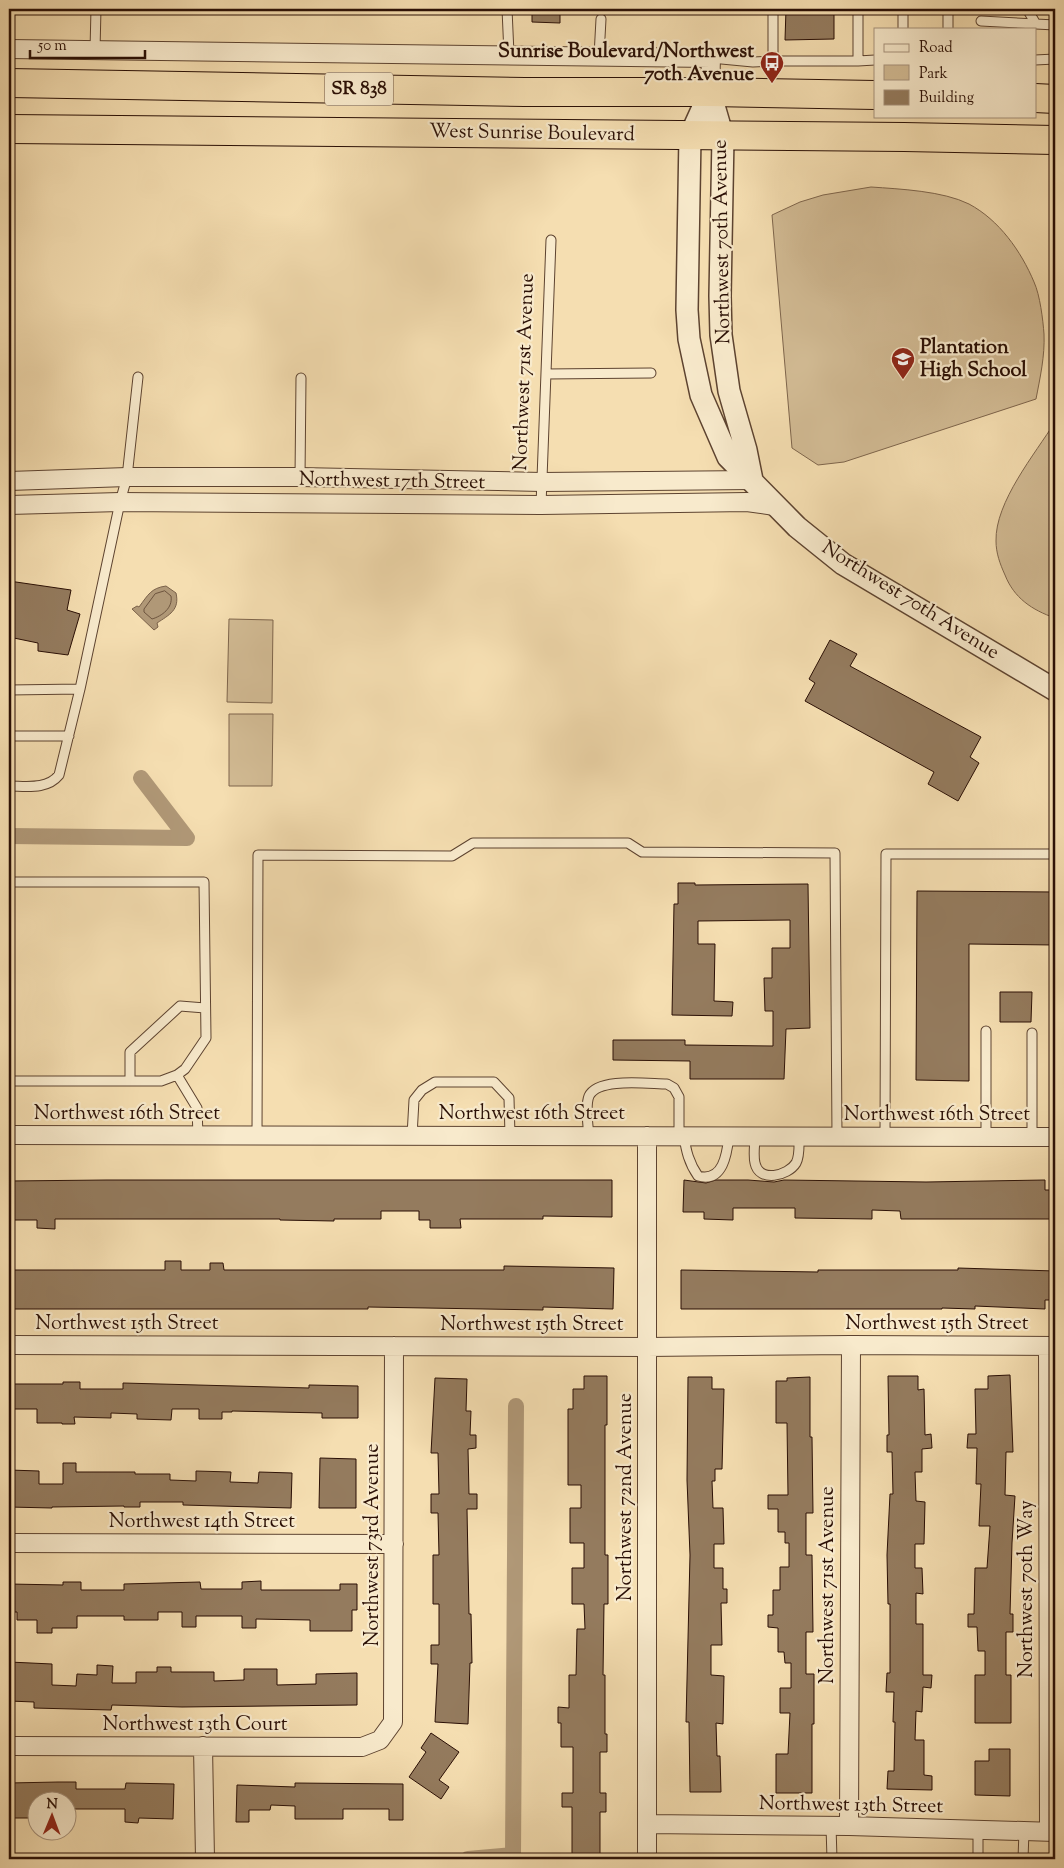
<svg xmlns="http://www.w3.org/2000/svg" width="1064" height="1868" font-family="'Sorts Mill Goudy',serif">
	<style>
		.green { fill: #d2bb94; stroke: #7e654c }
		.water { fill: #b09877; stroke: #7a6149 }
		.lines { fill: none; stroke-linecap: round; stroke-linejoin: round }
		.shore { stroke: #6d543e; stroke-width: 1 }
		.canal { stroke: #b09877; stroke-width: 16 }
		.building { fill: #947b5e; stroke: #2a0f05 }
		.service-casing { stroke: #5d4330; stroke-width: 11 }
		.minor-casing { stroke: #5d4330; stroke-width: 20 }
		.tertiary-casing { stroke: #5d4330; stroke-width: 24 }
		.trunk-casing { stroke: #2a0f05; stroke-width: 30 }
		.service { stroke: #f8eacc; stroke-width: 9 }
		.minor { stroke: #f8eacc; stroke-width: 18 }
		.tertiary { stroke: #f8eacc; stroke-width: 21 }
		.trunk { stroke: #f5deb1; stroke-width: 28 }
		.labels { text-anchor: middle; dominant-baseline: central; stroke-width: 4.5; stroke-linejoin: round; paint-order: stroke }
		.shield { fill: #f8eacc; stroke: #685141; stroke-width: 1 }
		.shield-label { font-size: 19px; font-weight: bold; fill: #2a0f05 }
		.poi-label { font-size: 20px; font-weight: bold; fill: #2a0f05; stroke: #f8eacc; text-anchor: end }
		.street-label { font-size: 20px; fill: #2a0f05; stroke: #f8eacc }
	</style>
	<rect width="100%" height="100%" fill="#f5deb1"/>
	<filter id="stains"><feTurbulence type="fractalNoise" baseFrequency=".004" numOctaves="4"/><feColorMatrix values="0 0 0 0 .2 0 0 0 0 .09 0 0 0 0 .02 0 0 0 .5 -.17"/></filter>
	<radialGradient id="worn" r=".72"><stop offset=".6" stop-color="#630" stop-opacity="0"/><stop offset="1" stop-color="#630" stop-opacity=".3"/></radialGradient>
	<path class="green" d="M871 187C900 189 943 191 969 204 999 220 1021 251 1034 282 1040 295 1043 320 1044 334 1045 356 1040 378 1036 399L844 462 818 465 792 448 772 215 800 202 823 195Z
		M1055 422V618C1032 610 1014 598 1005 575 1000 564 996 553 996 541 995 502 1035 454 1055 422Z
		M229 619 273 620 272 703 227 702Z
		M229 714H273L272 786H229Z"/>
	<path class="water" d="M166 586 176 593C180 610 169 615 157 623L158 627 154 630 132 609 137 606 139 607C148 595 151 588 166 586Z"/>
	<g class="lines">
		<path class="shore" d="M165 591 171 596C173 608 162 616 152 619L144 612V609L155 594Z"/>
		<path class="canal" d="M9 836 187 838 141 778
			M468 1859 513 1855 516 1406"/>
	</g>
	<path class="building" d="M532 9H560V23L532 22Z
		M786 9H834V39L785 40Z
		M9 581 71 590 67 610 80 614 68 655 38 651V643L9 637Z
		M830 640 857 654 850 666 981 737 970 757 979 763 958 801 928 784 934 772 805 701 815 683 809 679Z
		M678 883H695V885L808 884 810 1028 786 1029 784 1079H690V1061L613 1060V1040H685V1045L773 1046V1011H765L764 978H772V948H790V920L698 921V944H715L714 1001 733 1002 732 1016 672 1015 674 904H678Z
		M917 891 1055 892V945L969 944V1081L916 1080Z
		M1000 992H1032L1031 1022H1000Z
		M106 1180H612V1217L543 1216V1219H460L461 1228H430V1220H419V1211H381V1219H334V1221L280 1220V1219H55V1229L37 1228V1220H9V1181Z
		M684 1180 706 1183 716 1180H748L774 1182 784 1180 926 1182 1045 1180V1190H1055V1219H901L900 1211 872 1210V1219L795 1218V1208H733V1220L704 1219V1212H683Z
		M165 1261H181V1270H210V1263H223L224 1270H504V1266L614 1268 613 1309 543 1307V1310L368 1307V1309H9V1270H165Z
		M958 1268 1055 1271V1300H1045V1309L975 1306V1309L942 1308V1309H681V1270L818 1272V1270H958Z
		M1010 1375 1013 1452H1006L1005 1495 1015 1496 1012 1543 1010 1614H1013V1632H1006V1675H1011V1723H975V1675H985V1651H978L977 1627H968V1614H974L975 1568H987L990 1526H979L981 1484H976L977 1448H967L968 1434H976L975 1389H988V1376Z
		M584 1376H607V1425H605V1555H608V1604H604L603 1675H605V1734H607V1752H600V1793H606V1812H600V1859H572V1807H562V1793H573V1747H561V1723H558V1707L569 1708V1675H576L577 1629H585L584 1604H572V1568H584V1543H570V1508H581V1485H568V1409H573V1389H584Z
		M888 1376H918V1390L924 1389 925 1435 931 1434 932 1448 922 1449V1472H915L916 1501 925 1502 924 1544H915V1568H922L923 1594 916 1593V1624H923V1675H932L931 1688 923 1687 922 1712 916 1711 915 1740H924V1775L932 1776V1790L887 1789 888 1771H894L895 1722H893L894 1692H886L887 1673H890V1604H888L887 1555 890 1494H893L892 1452H887V1435H889Z
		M688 1377H712V1389H724L722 1469H715V1481H712L713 1508H723L724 1544H714V1568H723V1589H727V1603H721L722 1645H711V1675L724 1676 723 1724 716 1723 717 1756H720L721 1792H690L689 1722H686L690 1555 687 1480Z
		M810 1377V1437H812L813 1513H806V1555H812L813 1632H806V1674H814V1724H812V1793H776V1754H788L790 1713H780V1688H791V1663H785L784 1652H778V1628L768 1627V1615H773V1590H780V1567H789V1543H785V1532H778V1509H768V1495H788L787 1423H776V1381H787V1378Z
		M435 1378 467 1379 466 1411H471L470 1435H476V1448L468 1449 469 1494H477V1509H467L469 1614H471L472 1663H470L468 1724 435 1722 438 1664H431V1645H439V1604H433V1555H439L438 1513H431V1494H439L438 1453H431Z
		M63 1382H80V1389H123V1383L309 1388V1385L358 1386V1418H322V1413L232 1411V1412H222V1419H199V1409H172L171 1420 137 1419V1414L111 1413V1418L74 1417 75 1424H62V1423H37V1409H9V1384H63Z
		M320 1458 356 1459V1508H319Z
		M63 1463H76V1472H135V1474H170V1480L196 1481V1471L231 1472 230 1482 258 1483 259 1472 292 1473 291 1508 183 1505V1502H140V1507H124V1506L52 1507V1508L9 1507V1470L39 1471V1484H63Z
		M261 1581V1590H340V1584H357V1610H352V1631H310V1620L256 1619V1628H242V1616H196V1627H182V1612H158V1620H124V1616H77V1628H52V1633H37V1620H17V1612H9V1584L63 1585V1582H81V1590H124V1584L200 1582 201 1589H242V1582Z
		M9 1662 52 1664V1685L76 1686 77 1674 97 1675V1665L113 1666 112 1683H136V1672H157V1667H171V1672H214V1681L244 1680V1669H277V1685L316 1684V1674L357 1673V1705L182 1707 112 1705 111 1710 34 1708V1702L9 1701Z
		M431 1733 459 1752 439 1780 449 1787 441 1799 409 1777 426 1752 421 1748Z
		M989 1749H1010V1796L975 1795V1761H989Z
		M58 1782H76V1789H125L126 1783 174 1784 173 1819 139 1818 138 1823 125 1822V1809H68V1800H38L36 1818H14V1807H9V1783Z
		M295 1783 403 1784V1820H389V1809H343V1819H295V1806L271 1805 270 1810H249V1822H236L237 1785 295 1787Z"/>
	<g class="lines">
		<g class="service-casing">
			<path id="service" d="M507 9 509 54
				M773 9V61H858
				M858 9V61L875 60
				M948 9V29
				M1027 9 1036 24 1055 25
				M981 21 1036 24
				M903 29V9
				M95 50 96 9
				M599 56 601 19
				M711 58 753 62 773 61
				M1035 60 1055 59
				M546 374 651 373
				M300 477 301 378
				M541 505 551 240
				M80 689 120 502 127 477 138 377
				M9 690 80 689 59 775C47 790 26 786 9 786
				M9 736H69
				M9 882H204L206 1038 185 1069 177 1075 161 1081H9
				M177 1075 197 1108 198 1136
				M130 1081V1052L180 1006 205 1008
				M257 1136 258 855 452 856 473 843H628L642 852 835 853 837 1136
				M412 1136 414 1100 422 1090 435 1082H494L509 1098 510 1136
				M589 1136C588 1125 585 1106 589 1096 598 1077 649 1084 667 1084L674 1088 679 1097V1136
				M684 1136C686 1151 689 1163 698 1176 723 1183 727 1154 729 1136
				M755 1136C755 1144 753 1155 755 1163 759 1183 788 1176 796 1163 800 1156 799 1144 799 1136
				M986 1136V1031
				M885 1137 886 854H1055
				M1032 1137V1033
				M831 1826 832 1859
				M978 1830V1859
				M1023 1859 1024 1831"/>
		</g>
		<g class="minor-casing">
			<path id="minor" d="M9 49 711 58 710 92
				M9 481 127 477H300L542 482 752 480
				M9 505 120 502 541 505 747 502 775 506
				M9 1135 1055 1137
				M9 1345 647 1347 851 1345 1055 1346
				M1048 1346 1049 1832
				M9 1543 394 1544
				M9 1746 362 1747 380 1740 393 1722 394 1346
				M203 1746 205 1859
				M647 1824 849 1826 1055 1832
				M849 1826 851 1345
				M647 1859V1136"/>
		</g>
		<g class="tertiary-casing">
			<path id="tertiary" d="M710 92 690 136 687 310 689 339 701 395 728 457 797 527 843 564 1055 690
				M710 92 723 137 720 296 721 335 729 391 746 450 752 480"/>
		</g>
		<g class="trunk-casing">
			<path id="trunk" d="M9 83 525 92H710L875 95
				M1035 98 1055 99
				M9 129 904 137 1055 140"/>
		</g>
		<use href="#service" class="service"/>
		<use href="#minor" class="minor"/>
		<use href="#tertiary" class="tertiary"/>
		<use href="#trunk" class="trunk"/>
	</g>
	<defs>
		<g id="bus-pin" transform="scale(1.25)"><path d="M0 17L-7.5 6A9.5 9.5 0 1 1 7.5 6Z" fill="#8f2418" stroke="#f8eacc"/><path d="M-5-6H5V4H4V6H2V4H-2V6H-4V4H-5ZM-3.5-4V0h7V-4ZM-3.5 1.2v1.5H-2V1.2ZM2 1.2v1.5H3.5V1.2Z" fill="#fff"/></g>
		<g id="school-pin" transform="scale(1.25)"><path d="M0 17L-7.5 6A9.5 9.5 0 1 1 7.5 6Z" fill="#8f2418" stroke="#f8eacc"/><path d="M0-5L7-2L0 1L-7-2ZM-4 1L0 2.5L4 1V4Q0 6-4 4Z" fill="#fff"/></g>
	</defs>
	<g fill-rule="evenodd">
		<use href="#bus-pin" x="772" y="63"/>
		<use href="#school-pin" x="903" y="359"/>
	</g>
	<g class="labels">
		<rect class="shield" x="325" y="72.5" width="68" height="33" rx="4"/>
		<g class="shield-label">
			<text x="359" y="89">SR 838</text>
		</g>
		<g class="poi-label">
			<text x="754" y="52">Sunrise Boulevard/Northwest<tspan x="754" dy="23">70th Avenue</tspan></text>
			<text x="920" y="348" text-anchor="start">Plantation<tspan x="920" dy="23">High School</tspan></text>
		</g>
		<g class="street-label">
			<text transform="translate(532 134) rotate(1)">West Sunrise Boulevard</text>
			<text transform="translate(723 242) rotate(-91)">Northwest 70th Avenue</text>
			<text transform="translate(525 372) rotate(-88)">Northwest 71st Avenue</text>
			<text transform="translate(392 482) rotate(1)">Northwest 17th Street</text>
			<text transform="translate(910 601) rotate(32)">Northwest 70th Avenue</text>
			<text x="127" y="1114">Northwest 16th Street</text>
			<text x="532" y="1114">Northwest 16th Street</text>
			<text x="937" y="1115">Northwest 16th Street</text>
			<text x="127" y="1324">Northwest 15th Street</text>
			<text x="937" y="1324">Northwest 15th Street</text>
			<text x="532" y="1325">Northwest 15th Street</text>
			<text transform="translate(626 1497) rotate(-90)">Northwest 72nd Avenue</text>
			<text x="202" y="1522">Northwest 14th Street</text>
			<text transform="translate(373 1545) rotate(-90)">Northwest 73rd Avenue</text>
			<text transform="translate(828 1585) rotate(-90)">Northwest 71st Avenue</text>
			<text transform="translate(1027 1589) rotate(-90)">Northwest 70th Way</text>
			<text x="195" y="1725">Northwest 13th Court</text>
			<text transform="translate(851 1806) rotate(1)">Northwest 13th Street</text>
		</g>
	</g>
	<rect width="1064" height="1868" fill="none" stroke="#f5deb1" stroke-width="30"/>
	<rect x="10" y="10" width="1044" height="1848" fill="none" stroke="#2a0f05" stroke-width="2.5"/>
	<rect x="15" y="15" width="1034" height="1838" fill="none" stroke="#2a0f05"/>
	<rect x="874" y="28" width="162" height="90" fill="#f8eacc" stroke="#a6927c"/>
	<rect x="884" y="44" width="25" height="8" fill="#f8eacc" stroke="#a6927c"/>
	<text x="919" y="52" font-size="15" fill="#2a0f05">Road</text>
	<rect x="884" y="65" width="25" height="15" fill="#d2bb94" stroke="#a6927c"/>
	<text x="919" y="78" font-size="15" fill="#2a0f05">Park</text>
	<rect x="884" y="90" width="25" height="15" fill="#947b5e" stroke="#a6927c"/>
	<text x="919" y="102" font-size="15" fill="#2a0f05">Building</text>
	<g transform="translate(52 1816) rotate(1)"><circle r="24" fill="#f8eacc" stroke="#a6927c"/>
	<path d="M0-4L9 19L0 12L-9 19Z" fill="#8f2418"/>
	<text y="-8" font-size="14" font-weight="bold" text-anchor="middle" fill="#2a0f05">N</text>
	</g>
	<path d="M30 50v8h115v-8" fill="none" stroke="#2a0f05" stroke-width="2.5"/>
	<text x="38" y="50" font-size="15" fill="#2a0f05" stroke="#f8eacc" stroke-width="4" paint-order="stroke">50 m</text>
	<rect width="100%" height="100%" filter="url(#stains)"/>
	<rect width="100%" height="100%" fill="url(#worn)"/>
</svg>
